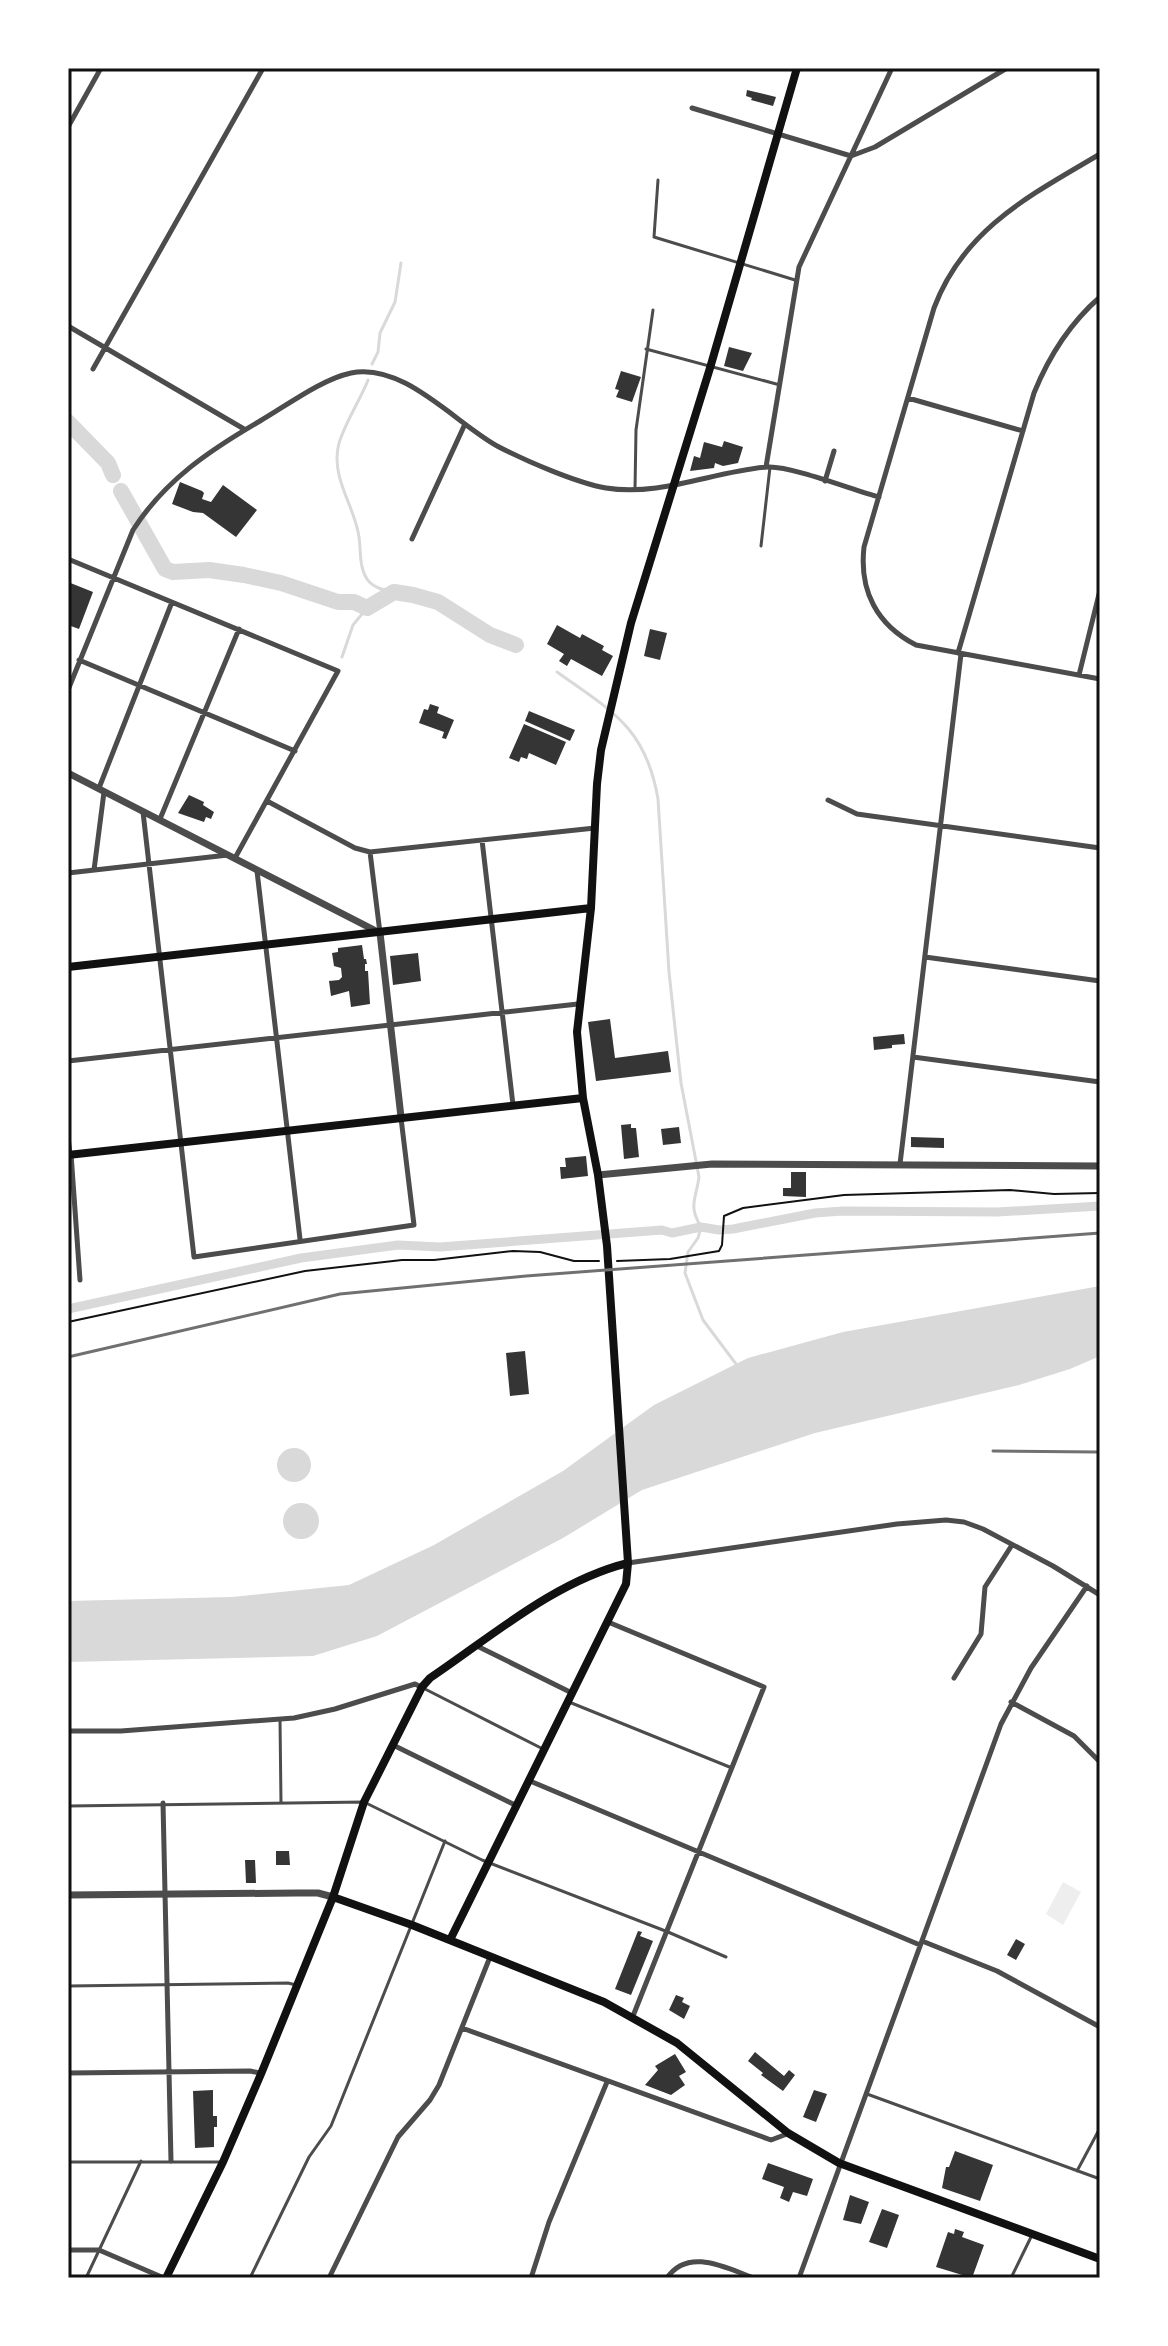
<svg xmlns="http://www.w3.org/2000/svg" width="1168" height="2346" font-family="Commissioner,sans-serif">
	<style>
		.green { fill: #eee }
		.water { fill: #d9d9d9 }
		.lines { fill: none; stroke-linecap: round; stroke-linejoin: round }
		.stream { stroke: #d9d9d9; stroke-width: 3 }
		.canal { stroke: #d9d9d9; stroke-width: 9 }
		.river { stroke: #d9d9d9; stroke-width: 16 }
		.building { fill: #353535 }
		.path { stroke: #111; stroke-width: 2 }
		.service { stroke: #4c4c4c; stroke-width: 3 }
		.minor { stroke: #4c4c4c; stroke-width: 5 }
		.tertiary { stroke: #4c4c4c; stroke-width: 7 }
		.secondary { stroke: #111; stroke-width: 8 }
		.rail { stroke: #707070; stroke-width: 3 }
		.neatline { fill: none; stroke: #111; stroke-width: 3 }
	</style>
	<rect width="100%" height="100%" fill="#fff"/>
	<path class="green" d="M1063 1882 1081 1892 1063 1925 1046 1914Z"/>
	<path class="water" d="M1100 1286V1356L1070 1369 1019 1385 815 1433 642 1490 563 1538 377 1636 313 1656 68 1662V1601L232 1597 349 1585 434 1545 563 1471 654 1405 748 1358 843 1332Z
		M277 1465a17 17 0 1 1 34 0a17 17 0 1 1-34 0Z
		M283 1521a18 18 0 1 1 36 0a18 18 0 1 1-36 0Z"/>
	<g class="lines">
		<path class="stream" d="M372 364 378 352 380 333 395 302 401 263
			M368 380C361 399 340 431 338 448 332 480 355 507 359 537 361 551 359 567 367 579 373 588 384 590 394 592
			M342 657 353 625 367 608
			M557 672C612 711 646 728 658 799L669 972 681 1083 699 1177C696 1200 688 1205 701 1227L698 1238 688 1252 685 1273 703 1320 736 1364"/>
		<path class="canal" d="M68 1309 301 1258 398 1245 440 1247 662 1230 672 1233 701 1227 719 1230 733 1229 815 1213 843 1211 997 1212 1100 1206"/>
		<path class="river" d="M68 422 108 463 113 475
			M121 491 165 569 173 572 209 570 244 575 281 583 338 602H354L367 608 394 592 413 595 438 602 490 635 516 645"/>
	</g>
	<path class="building" d="M747 90 776 97 773 106 751 100 752 98 746 96Z
		M729 347 752 353 743 371 724 366Z
		M621 371 641 377 632 402 616 397 619 390 615 389Z
		M724 441 743 447 738 463 723 466 715 463 714 468 690 471 694 456 700 458 704 442 722 447Z
		M180 482 202 491 204 493 202 499 211 502 223 485 257 510 236 537 203 513 193 512 172 504Z
		M68 582 93 592 79 629 68 625Z
		M557 625 580 638 582 634 604 646 602 650 613 656 602 676 571 659 567 666 559 661 564 654 547 644Z
		M650 629 667 633 660 660 644 656Z
		M430 704 439 707 437 713 454 720 446 739 442 738 444 732 419 723 424 709 428 710Z
		M529 711 575 730 570 741 525 721Z
		M524 724 566 742 556 765 529 753 527 759 521 757 519 762 509 758Z
		M189 795 204 802 203 805 214 812 211 819 206 817 204 822 178 813Z
		M362 945 364 959H366L367 964H365V971H368L370 1004 351 1007 349 991 331 996 329 981 339 980 342 977 341 968 334 966 332 953 338 952V948Z
		M418 953 421 981 393 985 390 956Z
		M610 1019 615 1058 668 1051 671 1072 596 1081 588 1022Z
		M904 1034 905 1044 892 1045V1048L874 1050 873 1037Z
		M631 1124V1128H636L639 1157 624 1159 621 1125Z
		M679 1127 681 1143 663 1145 661 1129Z
		M911 1137 944 1138V1148L911 1147Z
		M586 1156 588 1176 561 1179 560 1167H566L565 1158Z
		M791 1172H806V1197L783 1196V1188H791Z
		M525 1351 529 1394 510 1396 506 1353Z
		M276 1851H289L290 1865H276Z
		M245 1860H255L256 1883H246Z
		M638 1931 642 1932 640 1936 653 1941 631 1995 615 1989Z
		M1016 1939 1025 1944 1016 1960 1007 1955Z
		M676 1995 684 1998 682 2002 690 2006 684 2019 669 2010Z
		M755 2052 784 2076 789 2070 795 2075 783 2091 761 2075 763 2073 748 2061Z
		M675 2054 686 2072 679 2076 685 2085 671 2095 645 2085 658 2070 655 2066Z
		M213 2090V2116H217V2127H214V2147L195 2148 193 2091Z
		M814 2090 827 2094 816 2122 803 2117Z
		M955 2151 993 2165 980 2201 942 2188 946 2167H949Z
		M768 2163 813 2179 807 2196 793 2192 789 2202 780 2198 784 2187 762 2179Z
		M850 2195 869 2202 861 2224 843 2220Z
		M882 2209 899 2215 887 2248 869 2242Z
		M955 2229 964 2232 962 2237 984 2245 972 2278 936 2267 948 2232 954 2234Z"/>
	<g class="lines">
		<path class="path" d="M617 1261 670 1259 719 1251 722 1245 724 1216 743 1208 844 1195 1010 1190 1054 1194 1100 1193
			M68 1322 305 1271 402 1260H434L513 1251 540 1252 574 1261H599"/>
		<path class="service" d="M658 180 654 237 795 280
			M646 349 780 385
			M635 489 636 430 653 310
			M761 546 770 467
			M68 1128 71 1154
			M425 1689 543 1749
			M569 1702 732 1768
			M280 1719 281 1803
			M68 1806 364 1802 482 1860 668 1932 726 1957
			M68 1986 288 1983 296 1985
			M867 2094 1100 2179
			M68 2162H219
			M1077 2171 1100 2128
			M86 2278 141 2161
			M250 2278 309 2157 331 2126 445 1841
			M1011 2278 1032 2235"/>
		<path class="minor" d="M1099 68 1100 70
			M692 108 851 156 875 147 1007 68
			M68 127 101 68
			M1100 154C1031 195 964 228 934 308L864 547C859 591 877 625 916 645L1100 679
			M68 326 244 429
			M93 369 262 70 259 68
			M908 398 1023 431
			M766 467 799 267 892 68
			M825 481 834 451
			M412 539 465 424
			M68 559 338 671 235 858
			M958 653 1034 393C1049 356 1069 324 1100 297
			M79 660 295 751
			M1079 675 1100 590
			M68 690 133 530C165 480 210 450 260 421 286 406 322 379 351 373 404 362 456 424 499 447 526 461 577 483 606 488 660 497 715 471 768 467 791 466 853 490 879 497
			M99 788 172 602
			M828 800 857 814 1100 848
			M267 801 355 848 370 852 595 828
			M143 812 194 1257 414 1225 401 1118
			M160 819 239 629
			M482 840 513 1105
			M370 852 380 933
			M94 870 104 792
			M257 871 300 1239
			M68 873 228 855
			M925 957 1100 981
			M913 1057 1100 1082
			M68 1061 578 1004
			M71 1154 80 1280
			M900 1164 961 654
			M628 1563 897 1524 946 1520 964 1522 983 1529 1053 1566 1100 1595
			M608 1622 764 1687 633 2016
			M477 1646 572 1693
			M954 1678 981 1634 985 1587 1012 1545
			M1011 1702 1074 1736 1100 1762
			M68 1731H121L294 1718 335 1709 415 1684 421 1687
			M393 1745 517 1806
			M530 1781 920 1945
			M163 1803 171 2161
			M922 1941 997 1971 1100 2027
			M462 2028 771 2140 787 2134
			M68 2073 250 2071 260 2073
			M68 2250H99L164 2278
			M329 2278 398 2137 430 2100 439 2085 490 1957
			M531 2278 549 2222 607 2082
			M667 2278C688 2247 726 2268 754 2278
			M799 2278 1001 1724 1031 1668 1087 1586"/>
		<path class="tertiary" d="M68 773 380 933 401 1117
			M598 1175 712 1164 1100 1166
			M68 1895 297 1893H318L333 1897"/>
		<path class="secondary" d="M68 967 591 908
			M68 1155 583 1098
			M333 1897 412 1925 604 2002 677 2043 788 2133 839 2163 1100 2259
			M450 1940 626 1584 628 1563 607 1246 598 1175 583 1098 577 1032 591 908 597 784 601 750 631 623 710 368 797 68
			M166 2278 223 2162 261 2074 333 1897 364 1802 422 1687 430 1678C491 1637 555 1581 628 1563"/>
		<path class="rail" d="M68 1357 340 1294 526 1276 1100 1233
			M993 1451 1097 1452"/>
	</g>
	<rect width="1168" height="2346" fill="none" stroke="#ffffff" stroke-width="140"/>
	<rect x="70" y="70" width="1028" height="2206" class="neatline"/>
</svg>
